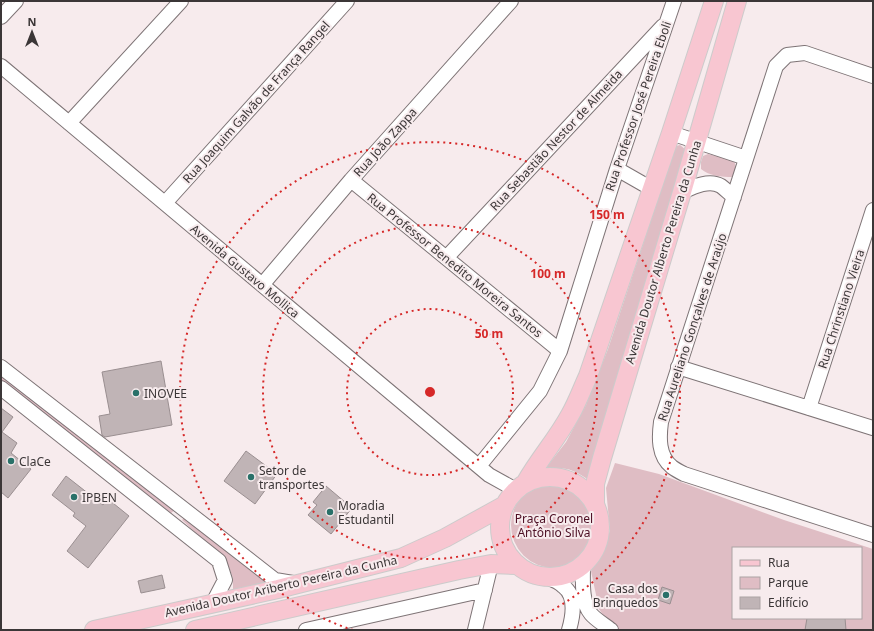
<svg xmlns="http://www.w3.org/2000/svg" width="874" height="631" font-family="'Noto Sans',sans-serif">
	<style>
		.green { fill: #dfbdc4; fill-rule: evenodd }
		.building { fill: #c0b4b6; stroke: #9a8f91 }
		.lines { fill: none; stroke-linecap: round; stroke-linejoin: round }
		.minor-casing { stroke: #7e7476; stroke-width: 16 }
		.major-casing { stroke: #cccbcb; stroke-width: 20 }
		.minor { stroke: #fff; stroke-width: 14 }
		.major { stroke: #f8c6d1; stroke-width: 18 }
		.ring { fill: none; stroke: #d62828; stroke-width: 2; stroke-dasharray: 2 4 }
		.poi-dot { fill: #297169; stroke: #f7ebed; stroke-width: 1.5 }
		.labels { text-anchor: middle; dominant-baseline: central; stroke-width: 4; stroke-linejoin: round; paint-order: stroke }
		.street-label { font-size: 12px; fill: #3b3637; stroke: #f7ebed }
		.poi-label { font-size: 12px; fill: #3b3637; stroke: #f7ebed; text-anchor: start }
		.park-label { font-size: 12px; fill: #4d0f24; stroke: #f7ebed }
		.centre { fill: #d62828; stroke: #f7ebed; stroke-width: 2 }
		.ring-label { font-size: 12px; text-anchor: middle; font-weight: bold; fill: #d62828; stroke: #f7ebed; stroke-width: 4; stroke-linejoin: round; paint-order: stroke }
	</style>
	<rect width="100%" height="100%" fill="#f7ebed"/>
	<path class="green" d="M680 145 686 150 589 480C573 469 564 466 545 469L566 442 586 405 608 349 676 146Z
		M708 154 734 160C736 167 736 170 732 177 722 177 709 176 701 169V162L703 156Z
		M1 375 175 510 171 513 1 380Z
		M615 463 659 474 784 520 873 549V630H618L609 624 599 609 591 571 610 531 606 488ZM733 548H861V618H733Z
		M511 525a43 43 0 1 1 86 0a43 43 0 1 1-86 0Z
		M187 515 267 583 233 591V578L227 562 182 520Z"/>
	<path class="building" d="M161 361 172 425 105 437 102 435 99 416 110 414 102 372Z
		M1 408 13 417 2 432 17 443 11 453 31 469 8 498 1 492Z
		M246 451 277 474 255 504 224 481Z
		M66 476 103 505 108 499 129 516 88 568 67 551 86 526 73 516 75 513 52 495Z
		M326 486 352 508 331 534 308 515 317 505 313 502Z
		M162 575 165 588 141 593 138 581Z
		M662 587 674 591 670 604 658 600Z
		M807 618H845L846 630H805Z"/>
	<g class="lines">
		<g class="minor-casing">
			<path id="minor" d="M1 17 16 1
				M1 66 489 475 516 490
				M873 76 805 53 787 55 776 66 661 422C659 437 658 456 672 467 676 470 680 472 684 474L873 535
				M69 123 181 1
				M671 133 746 158
				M617 169 652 189
				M351 180 560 351
				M682 192C693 187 709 179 721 186 725 189 729 193 734 197
				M165 203 347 1
				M446 258 663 26
				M262 285 351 180 511 1
				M1 367 275 580 293 583
				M678 367 873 428
				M1 388 219 561 225 580 213 603
				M809 408 873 210
				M479 466 540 391 560 351 617 169 674 1
				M583 565C583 580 581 602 591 614 596 620 605 625 611 630
				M549 578C554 580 559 582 563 586 577 596 573 616 569 630
				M306 630 485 590
				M475 630 491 564"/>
		</g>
		<g class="major-casing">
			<path id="major" d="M500 527a50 50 0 1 1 100 0a50 50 0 1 1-100 0Z
				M526 482C539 459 557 439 570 415 577 403 582 389 588 376L671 133 714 1
				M595 504V484L602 458 682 192 737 1
				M94 630 278 589 401 558 445 538 505 505
				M195 630 459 570 491 564 516 565"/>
		</g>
		<use href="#minor" class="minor"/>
		<use href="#major" class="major"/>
	</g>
	<g class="ring">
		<circle cx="430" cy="392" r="83"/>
		<circle cx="430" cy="392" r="167"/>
		<path d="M353 630A250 250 0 1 1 507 630"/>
	</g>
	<g class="poi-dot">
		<circle cx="136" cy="393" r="4"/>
		<circle cx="11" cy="461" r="4"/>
		<circle cx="251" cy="477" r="4"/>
		<circle cx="74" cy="497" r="4"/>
		<circle cx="330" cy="512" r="4"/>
		<circle cx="666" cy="595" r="4"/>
	</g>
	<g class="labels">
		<g class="street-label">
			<text transform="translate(256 102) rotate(-48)">Rua Joaquim Galvão de França Rangel</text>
			<text transform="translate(638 106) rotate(-71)">Rua Professor José Pereira Eboli</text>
			<text transform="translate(556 140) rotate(-47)">Rua Sebastião Nestor de Almeida</text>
			<text transform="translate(385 142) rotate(-48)">Rua João Zappa</text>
			<text transform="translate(663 252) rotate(-73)">Avenida Doutor Alberto Pereira da Cunha</text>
			<text transform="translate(455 265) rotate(39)">Rua Professor Benedito Moreira Santos</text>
			<text transform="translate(245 271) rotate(40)">Avenida Gustavo Mollica</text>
			<text transform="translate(841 309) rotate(-72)">Rua Chrinstiano Vieira</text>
			<text transform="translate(692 327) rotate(-72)">Rua Aureliano Gonçalves de Araújo</text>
			<text transform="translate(281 586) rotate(-13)">Avenida Doutor Ariberto Pereira da Cunha</text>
		</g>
		<g class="poi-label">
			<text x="144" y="393">INOVEE</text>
			<text x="19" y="461">ClaCe</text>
			<text x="259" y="470">Setor de<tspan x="259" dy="14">transportes</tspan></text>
			<text x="82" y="497">IPBEN</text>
			<text x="338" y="505">Moradia<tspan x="338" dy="14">Estudantil</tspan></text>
			<text x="658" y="588" text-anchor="end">Casa dos<tspan x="658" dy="14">Brinquedos</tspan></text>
		</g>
		<g class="park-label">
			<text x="554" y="518">Praça Coronel<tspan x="554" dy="14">Antônio Silva</tspan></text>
		</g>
	</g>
	<circle cx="430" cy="392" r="6" class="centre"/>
	<g class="ring-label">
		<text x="607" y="219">150 m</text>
		<text x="548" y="278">100 m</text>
		<text x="489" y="338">50 m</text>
	</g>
	<rect width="874" height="631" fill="none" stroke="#3b3637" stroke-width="4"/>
	<rect x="732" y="547" width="130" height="72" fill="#f7ebed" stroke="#aca3a4"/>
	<rect x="740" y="560" width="20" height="6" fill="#f8c6d1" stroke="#aca3a4"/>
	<text x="768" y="567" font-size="12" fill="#3b3637">Rua</text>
	<rect x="740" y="577" width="20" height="12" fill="#dfbdc4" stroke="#aca3a4"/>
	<text x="768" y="587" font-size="12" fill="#3b3637">Parque</text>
	<rect x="740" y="597" width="20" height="12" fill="#c0b4b6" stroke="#aca3a4"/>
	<text x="768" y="607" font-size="12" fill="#3b3637">Edifício</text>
	<g transform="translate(32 32)" stroke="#f7ebed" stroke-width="3" paint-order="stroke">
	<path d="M0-3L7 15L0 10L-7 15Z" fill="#3b3637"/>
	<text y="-6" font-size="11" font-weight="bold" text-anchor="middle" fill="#3b3637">N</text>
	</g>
</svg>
